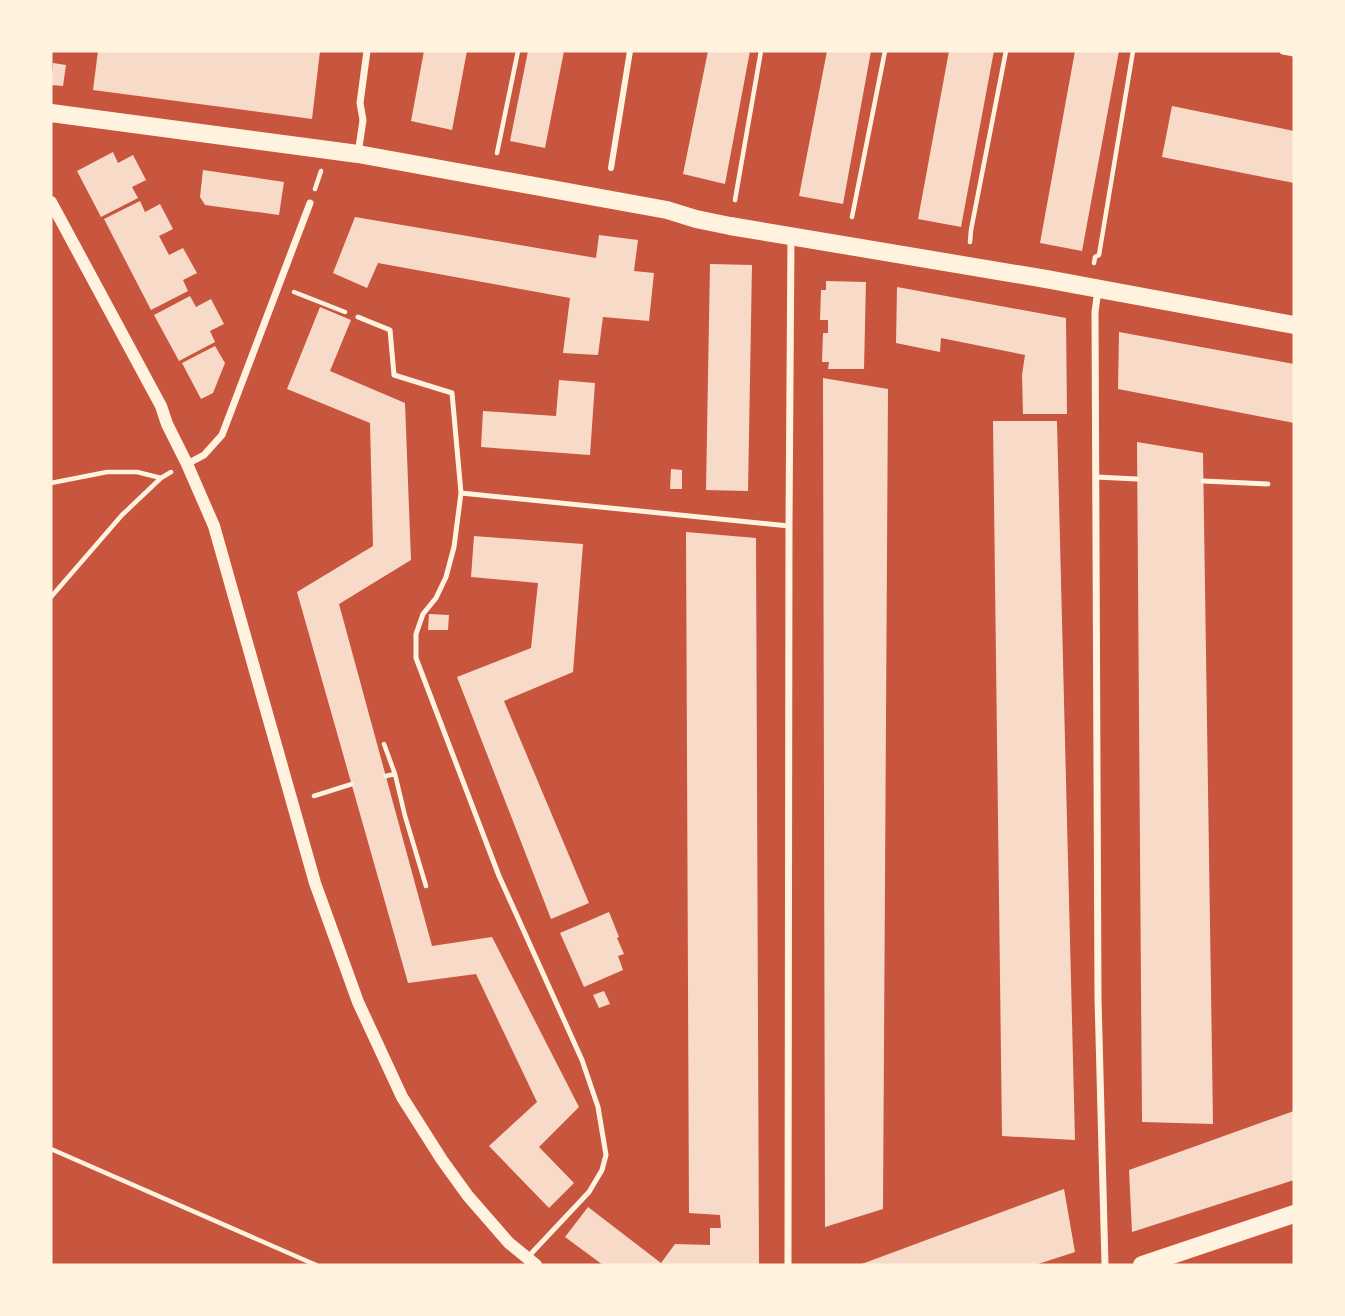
<svg xmlns="http://www.w3.org/2000/svg" width="1345" height="1316" font-family="'DejaVu Sans',sans-serif">
	<style>
		.building { fill: #f7dbc8 }
		.lines { fill: none; stroke-linecap: round; stroke-linejoin: round }
		.path { stroke: #fff3e0; stroke-width: 4.5 }
		.service { stroke: #fff3e0; stroke-width: 5 }
		.pedestrian { stroke: #fff3e0; stroke-width: 6 }
		.minor { stroke: #fff3e0; stroke-width: 7 }
		.tertiary { stroke: #fff3e0; stroke-width: 12 }
		.primary { stroke: #fff3e0; stroke-width: 18 }
	</style>
	<rect width="100%" height="100%" fill="#c8553d"/>
	<path class="building" d="M98 51H320L312 119 93 90Z
		M424 51H467L452 130 411 121Z
		M528 51H564L545 148 510 141Z
		M708 51H750L725 184 683 174Z
		M827 51H871L843 204 799 196Z
		M949 51H994L961 227 918 219Z
		M1075 51H1119L1082 251 1040 243Z
		M53 63 66 65 63 86 51 85Z
		M1172 106 1294 131V183L1162 157Z
		M113 152 118 163 133 155 146 180 132 187 138 198 101 217 77 171Z
		M203 170 284 182 279 215 205 205 200 197Z
		M140 201 145 212 160 204 173 229 159 236 169 255 183 248 197 273 183 280 188 291 151 310 104 219Z
		M355 217 596 258 599 235 638 240 634 271 654 273 649 321 603 317 598 355 563 353 570 298 378 263 367 288 333 273Z
		M710 264 752 265 748 491 706 490Z
		M826 281 866 282 864 369H828L829 362H822L823 333H828V320H820L821 290H826Z
		M897 287 1066 318 1067 414H1023L1022 375 1025 355 941 338 940 352 896 343Z
		M190 296 196 307 211 299 224 324 210 331 215 342 179 361 154 315Z
		M320 307 351 320 330 371 405 403 411 560 339 604 432 946 492 937 579 1107 539 1147 574 1183 549 1208 489 1146 537 1102 476 974 408 983 297 592 373 546 370 423 287 389Z
		M1119 332 1294 364V423L1118 389Z
		M215 346 225 363 213 393 201 399 182 363Z
		M823 378 888 389 883 1209 825 1227Z
		M559 380 595 383 590 455 481 447 483 411 556 416Z
		M993 421H1057L1075 1140 1002 1136Z
		M1137 442 1203 453 1213 1124 1142 1122Z
		M671 469 682 470V489H670Z
		M686 532 756 538 759 1265H603L565 1237 588 1207 661 1263 675 1244 710 1245V1228H721L720 1215 689 1213Z
		M474 536 583 544 573 672 504 701 589 903 551 919 457 677 531 648 538 583 471 577Z
		M429 614 449 615 448 630H428Z
		M609 912 619 937 617 938 624 954 618 956 623 970 584 987 560 933Z
		M604 991 610 1004 599 1008 593 995Z
		M1294 1111V1180L1132 1232 1129 1170Z
		M1064 1189 1075 1252 1035 1265H859Z"/>
	<g class="lines">
		<path class="path" d="M497 153 518 51
			M315 189 321 171
			M735 200 761 51
			M852 217 885 51
			M970 242 971 230 1006 51
			M1094 263 1095 257 1099 255 1133 51
			M294 292 345 312
			M51 483 107 472H137L161 478 171 472
			M51 597 122 515 161 478
			M384 744 395 774 386 776
			M395 774 405 816 426 886
			M314 796 352 784
			M51 1149 316 1265"/>
		<path class="service" d="M358 317 390 330 394 375 452 393 461 493 454 547 446 577 436 598 423 614 416 634V658L499 876 582 1060 598 1107 606 1155 602 1170 589 1192 527 1258
			M1096 477 1137 479
			M1203 481 1268 484
			M461 493 789 526"/>
		<path class="pedestrian" d="M611 168 630 51"/>
		<path class="minor" d="M1283 51 1294 53
			M358 154 363 120 360 103 367 51
			M1098 290 1095 312 1098 998 1105 1265
			M187 464 204 455 222 435 310 203
			M788 1265 789 526 791 237"/>
		<path class="tertiary" d="M51 202 161 406 167 424 187 464 214 526 315 883 358 1002 402 1097 442 1160 468 1196 509 1243 536 1265"/>
		<path class="primary" d="M51 113 358 154 667 210 696 219 730 226 1046 279 1294 325
			M1142 1265 1294 1214"/>
	</g>
	<rect width="1345" height="1316" fill="none" stroke="#fff3e0" stroke-width="105"/>
</svg>
